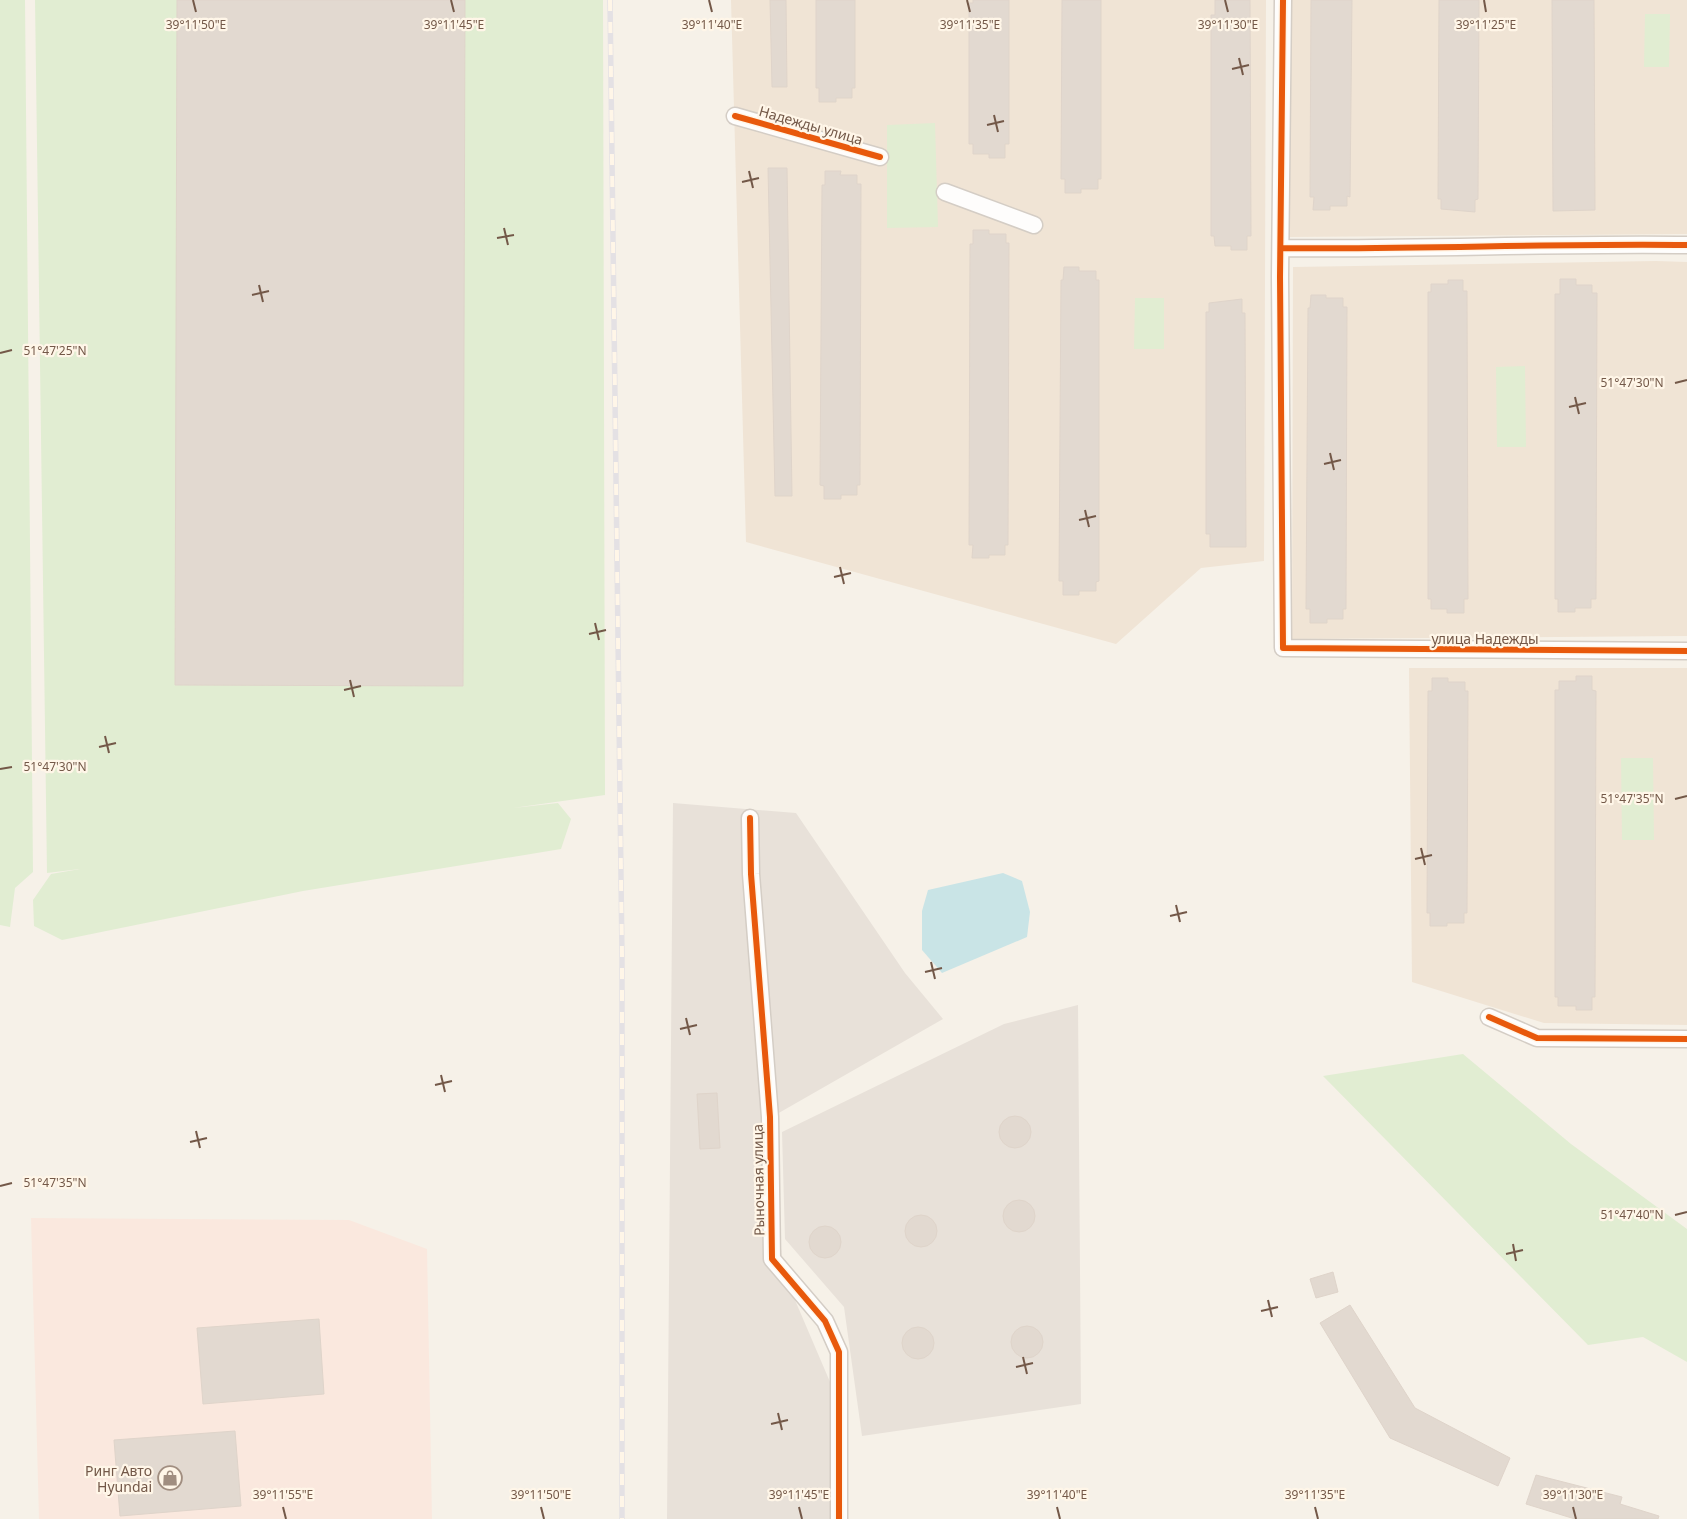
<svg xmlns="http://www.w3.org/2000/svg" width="1687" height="1519" font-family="'Noto Sans',sans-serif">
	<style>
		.residential { fill: #f0e4d5 }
		.commercial { fill: #fae8de }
		.industrial { fill: #e8e1d9 }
		.green { fill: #e1edd2 }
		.water { fill: #c9e4e6 }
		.building { fill: #e2d9d0; stroke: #dfd4ca }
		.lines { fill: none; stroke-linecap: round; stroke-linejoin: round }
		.minor-casing { stroke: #d4cdc5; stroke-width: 19 }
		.minor { stroke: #fefdfc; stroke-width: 16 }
		.rail-casing { stroke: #e4e1e4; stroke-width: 5.5 }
		.rail { stroke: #fff6e8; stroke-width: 4; stroke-dasharray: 11; stroke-linecap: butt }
		.cycleway-casing { stroke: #fff6e8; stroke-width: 9 }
		.cycleway { stroke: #e8590c; stroke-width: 6 }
		.ticks { fill: none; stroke: #735848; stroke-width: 2 }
		.labels { text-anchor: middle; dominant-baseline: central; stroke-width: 4.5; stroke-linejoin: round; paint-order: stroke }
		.street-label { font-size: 14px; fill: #735848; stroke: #fff6e8 }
		.poi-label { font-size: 14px; fill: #735848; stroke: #fff6e8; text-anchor: end }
		.ticks-label { font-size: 12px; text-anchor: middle; fill: #735848; stroke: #fff6e8; stroke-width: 4.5; stroke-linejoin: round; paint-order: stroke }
	</style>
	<rect width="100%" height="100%" fill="#f6f1e8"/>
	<path class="residential" d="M731 0H1266L1264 561 1201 568 1116 644 746 542Z
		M1290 0H1687V234L1288 237Z
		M1656 261 1687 262V636L1292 639 1293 267Z
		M1409 668H1687V1025L1544 1023 1412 982Z"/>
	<path class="commercial" d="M31 1218 349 1220 427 1249 432 1519H39Z"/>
	<path class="industrial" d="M673 803 796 813 905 973 943 1019 770 1118 783 1272 839 1403V1519H667Z
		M1078 1005 1081 1404 862 1436 844 1307 785 1239 782 1132 1004 1024Z"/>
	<path class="green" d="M0 0H25L33 872 15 888 10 927 0 925Z
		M35 0H603L605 795 513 808 558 803 571 819 561 849 303 891 62 940 34 926 33 900 51 874 80 869 47 873Z
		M1645 14H1670L1669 67H1644Z
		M935 123 938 227 887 228V125Z
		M1135 298H1164V349H1134Z
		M1525 366 1526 447H1497L1496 367Z
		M1621 758H1653L1654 840H1622Z
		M1463 1054 1571 1144 1687 1229V1362L1643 1337 1588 1345 1323 1076Z"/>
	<path class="water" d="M1003 873 1022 881 1030 912 1027 937 942 973 922 950V911L928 890Z"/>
	<path class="building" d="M177 0H465L463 686 175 685Z
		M770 0H786L787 87H772Z
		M816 0H855V88H852V98H836V102H819V88H816Z
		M973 0H1009V144H1005V158H989V154H973V144H969V3H973Z
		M1062 0H1101V179H1098V189H1081V193H1065V179H1061Z
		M1215 0H1250L1251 236H1247V250H1231V246H1215L1214 236H1211V15H1215Z
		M1311 0H1352L1350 197 1347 196V206H1330V210H1313L1314 197H1310Z
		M1439 0H1479L1478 199 1475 200V212L1441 209V199H1438Z
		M1552 0H1594L1595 210 1553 211Z
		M768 168H787L792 496H775Z
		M825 171H841L840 175H857V184H861L860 485H857V495H841V499H824V486L820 485 822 185H825Z
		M973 230H989V234H1006V243H1009L1008 545H1005V555H989V558H972L973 545H969L970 244H973Z
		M1064 267H1079V271H1096V280H1099V581L1096 582V591H1079V595H1063V581H1059L1061 280H1063Z
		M1560 279H1576V285H1592V293H1597L1596 599H1591V608H1575V612H1558V599H1555V294H1560Z
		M1448 280H1463V291H1467L1468 599H1464V613H1447V609H1431V599H1428V292H1431V284H1448Z
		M1311 295H1326V298H1343V307H1347L1346 609H1343V619H1327V623H1310V609H1306L1308 308H1310Z
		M1242 299V313H1245L1246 547H1210V534H1206V312H1209V303Z
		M1576 676H1592V690L1596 691 1595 997H1592V1010H1576V1006H1558V997H1555V690H1559V681H1576Z
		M1432 678H1448V682H1465V691H1468L1467 913H1464V923H1447V926H1430V913H1427L1428 691H1432Z
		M717 1093 720 1148 700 1149 697 1094Z
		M999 1132a16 16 0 1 1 32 0a16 16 0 1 1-32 0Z
		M1003 1216a16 16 0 1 1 32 0a16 16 0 1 1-32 0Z
		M905 1231a16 16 0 1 1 32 0a16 16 0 1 1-32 0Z
		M809 1242a16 16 0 1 1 32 0a16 16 0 1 1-32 0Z
		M1333 1272 1338 1292 1316 1298 1310 1279Z
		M1350 1305 1415 1408 1510 1458 1498 1486 1390 1438 1320 1323Z
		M319 1319 324 1394 203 1404 197 1328Z
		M1011 1342a16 16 0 1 1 32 0a16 16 0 1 1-32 0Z
		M902 1343a16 16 0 1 1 32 0a16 16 0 1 1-32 0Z
		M235 1431 241 1506 120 1516 114 1440Z
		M1536 1475 1622 1497 1620 1504 1659 1516 1658 1519H1575L1526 1504Z"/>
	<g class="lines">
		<g class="minor-casing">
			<path id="minor" d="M1283 0 1280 277 1283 648 1687 651
				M735 116 880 157
				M945 192 1034 225
				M1281 248C1416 250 1551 243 1687 245
				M750 818 751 874 770 1117 772 1259 825 1321 839 1352V1519
				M1489 1017 1537 1038 1687 1039"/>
		</g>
		<use href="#minor" class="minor"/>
		<g class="rail-casing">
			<path id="rail" d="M610 0 622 956V1519"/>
		</g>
		<use href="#rail" class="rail"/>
		<g class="cycleway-casing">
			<path id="cycleway" d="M1283 0 1280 277 1283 648 1687 651
				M735 116 880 157
				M1281 248C1416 250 1551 243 1687 245
				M750 818 751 874 770 1117 772 1259 825 1321 839 1352V1519
				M1489 1017 1537 1038 1687 1039"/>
		</g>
		<use href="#cycleway" class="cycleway"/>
	</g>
	<path class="ticks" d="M193 0 196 12M451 0 454 12M709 0 712 12M967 0 970 12M1225 0 1228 12M1484 0 1486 12M1239 58 1243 75M1232 69 1249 65M994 115 998 132M987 125 1004 121M749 171 753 188M742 182 759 178M504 228 508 245M497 238 514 235M259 285 263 302M252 295 269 291M0 353 12 350M1675 383 1687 380M1575 397 1579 414M1569 407 1586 403M1330 453 1334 470M1324 464 1341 460M1085 510 1089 527M1079 520 1096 516M840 567 844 584M834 577 851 573M595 623 599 640M589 634 606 630M350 680 354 697M344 690 361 686M105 736 109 753M99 747 116 743M0 769 12 767M1675 799 1687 796M1421 848 1425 865M1415 859 1432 855M1176 905 1180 922M1170 916 1187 912M931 962 935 979M925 972 942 968M686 1018 690 1035M680 1029 697 1025M441 1075 445 1092M435 1085 452 1081M196 1131 200 1148M190 1142 207 1138M0 1186 12 1183M1675 1215 1687 1212M1513 1244 1516 1261M1506 1254 1523 1250M1268 1300 1272 1317M1261 1311 1278 1307M1023 1357 1027 1374M1016 1367 1033 1363M778 1413 782 1430M771 1424 788 1420M283 1507 286 1519M541 1507 544 1519M799 1507 802 1519M1057 1507 1060 1519M1315 1507 1318 1519M1573 1507 1576 1519"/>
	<defs>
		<g id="shop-ring" transform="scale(1.25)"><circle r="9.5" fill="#fff6e8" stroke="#a18e80" stroke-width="1.5"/><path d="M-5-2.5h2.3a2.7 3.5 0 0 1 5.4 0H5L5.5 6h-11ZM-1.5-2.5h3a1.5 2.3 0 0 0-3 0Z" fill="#a18e80"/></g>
	</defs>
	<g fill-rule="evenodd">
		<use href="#shop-ring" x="170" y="1478"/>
	</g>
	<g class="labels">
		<g class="street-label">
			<text transform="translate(811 125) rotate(16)">Надежды улица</text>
			<text x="1485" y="638">улица Надежды</text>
			<text transform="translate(758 1180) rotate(-91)">Рыночная улица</text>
		</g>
		<g class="poi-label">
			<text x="152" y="1470">Ринг Авто<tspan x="152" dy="16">Hyundai</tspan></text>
		</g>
	</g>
	<g class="ticks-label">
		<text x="196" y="29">39°11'50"E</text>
		<text x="454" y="29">39°11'45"E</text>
		<text x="712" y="29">39°11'40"E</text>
		<text x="970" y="29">39°11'35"E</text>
		<text x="1228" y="29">39°11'30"E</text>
		<text x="1486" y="29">39°11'25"E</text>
		<text x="55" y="355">51°47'25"N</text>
		<text x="1632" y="387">51°47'30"N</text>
		<text x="55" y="771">51°47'30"N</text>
		<text x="1632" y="803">51°47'35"N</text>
		<text x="55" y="1187">51°47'35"N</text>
		<text x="1632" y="1219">51°47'40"N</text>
		<text x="283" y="1499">39°11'55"E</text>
		<text x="541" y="1499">39°11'50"E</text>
		<text x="799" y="1499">39°11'45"E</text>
		<text x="1057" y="1499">39°11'40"E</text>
		<text x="1315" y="1499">39°11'35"E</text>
		<text x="1573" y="1499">39°11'30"E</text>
	</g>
</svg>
